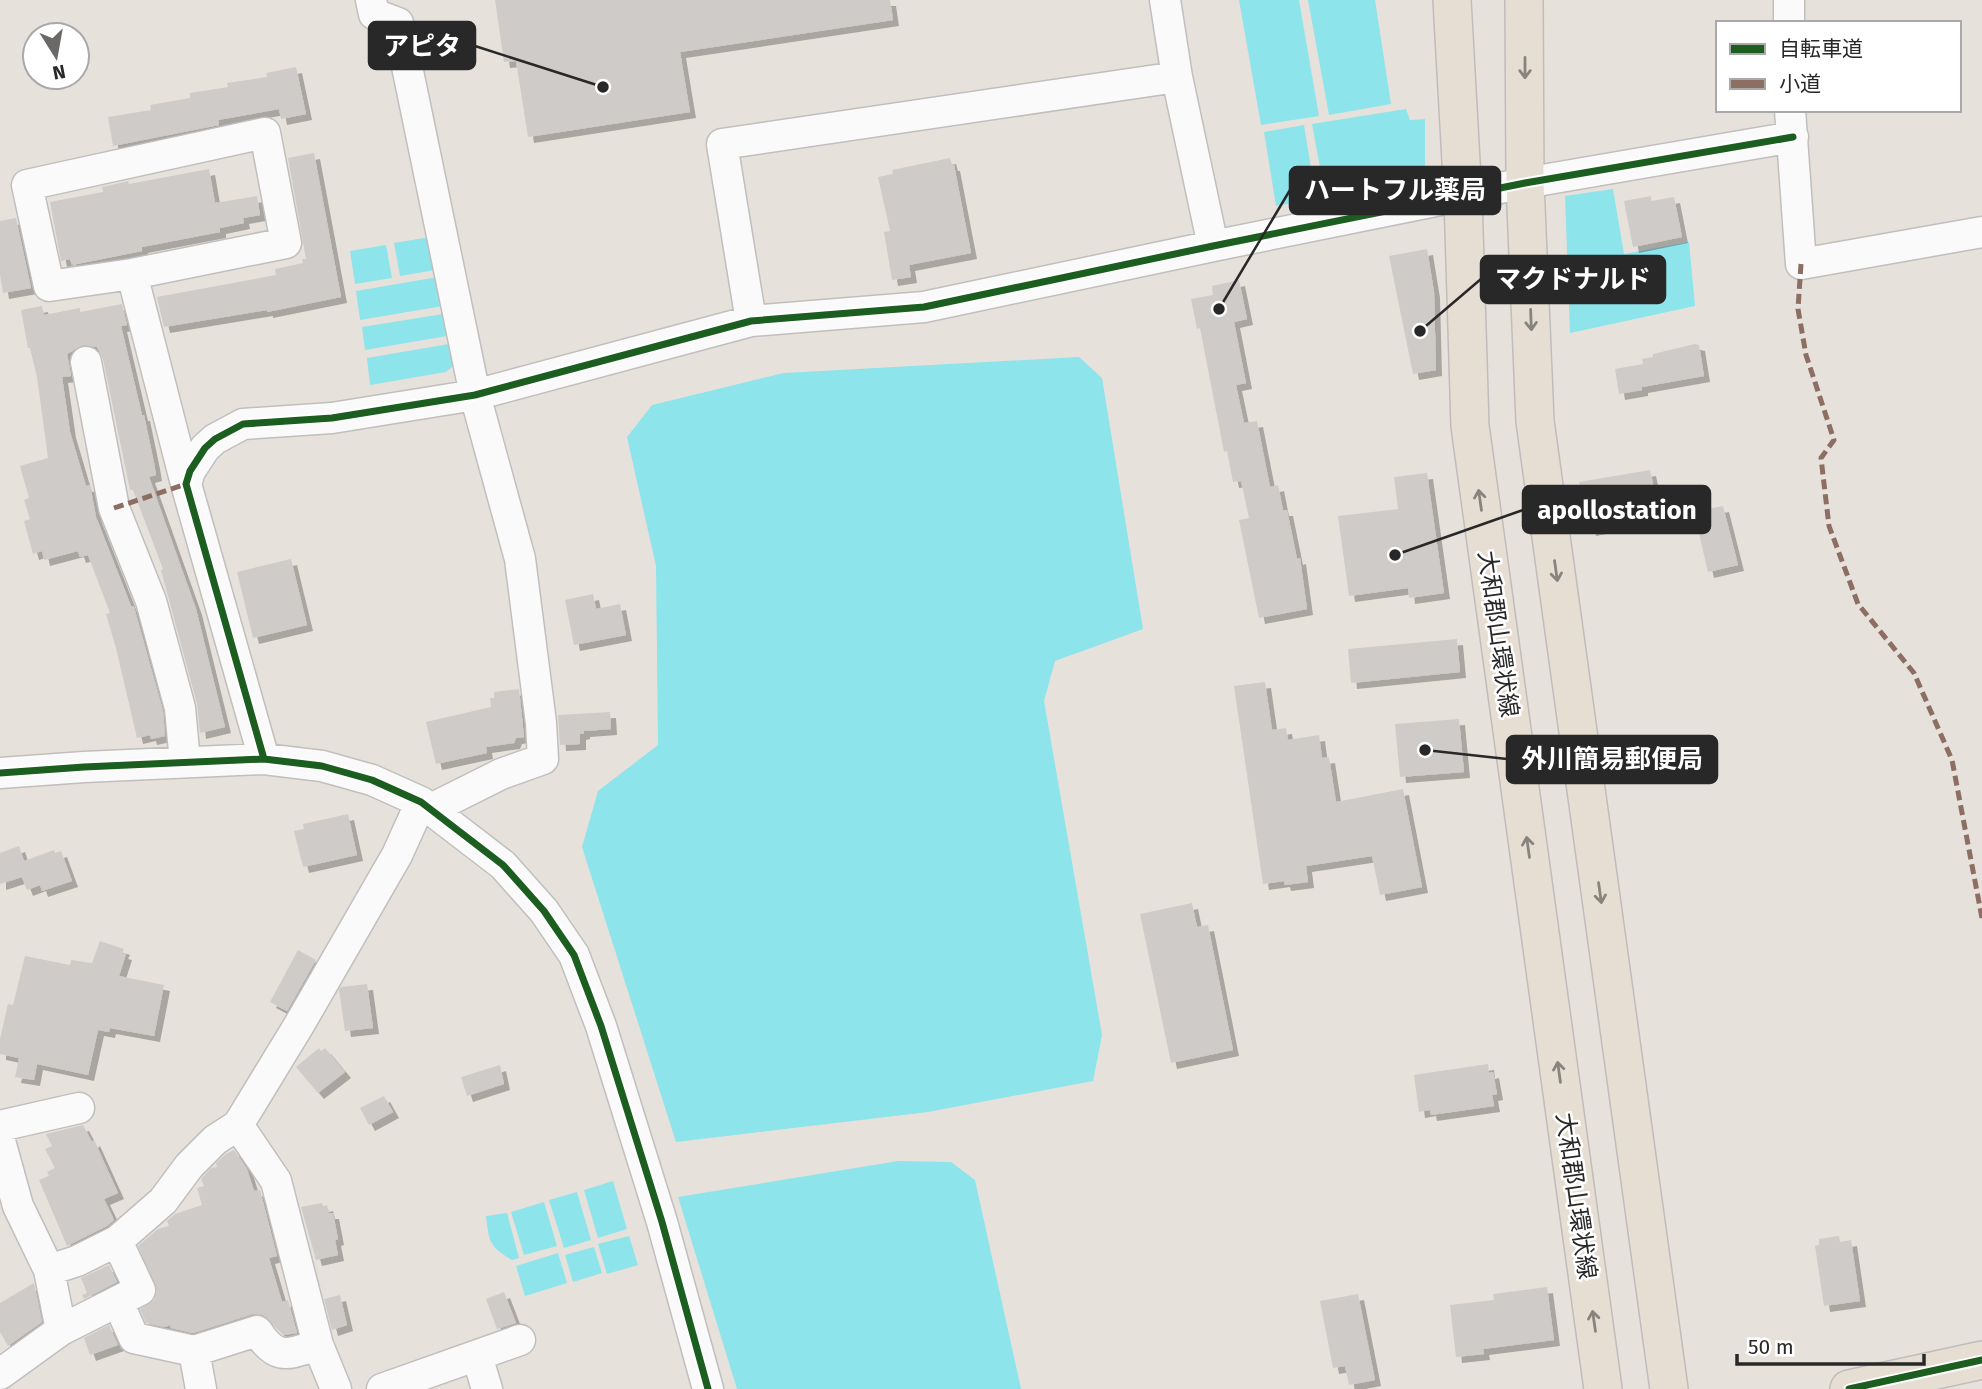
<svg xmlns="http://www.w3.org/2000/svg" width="1982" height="1389" font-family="'Fira Sans','Noto Sans JP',sans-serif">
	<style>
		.water { fill: #8de4eb }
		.building { fill: #cfcbc8; filter: url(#shadow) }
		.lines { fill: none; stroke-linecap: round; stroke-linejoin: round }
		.minor-casing { stroke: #c0bfbe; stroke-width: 33 }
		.major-casing { stroke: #bfbdbb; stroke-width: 40 }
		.minor { stroke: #fbfafa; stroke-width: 30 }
		.major { stroke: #e6ded2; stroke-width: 37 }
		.quiet { stroke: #8d6e63; stroke-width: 5; stroke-dasharray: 10 5; stroke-linecap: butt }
		.cycleway-casing { stroke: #fff; stroke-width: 11 }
		.cycleway { stroke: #1b5e20; stroke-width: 7 }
		.oneway { stroke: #87837d }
		.labels { text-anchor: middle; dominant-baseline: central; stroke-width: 5; stroke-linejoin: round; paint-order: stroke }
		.street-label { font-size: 24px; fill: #282828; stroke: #fff }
		.leader { fill: none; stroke: #282828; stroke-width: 2.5 }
		.callout-dot { fill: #282828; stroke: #fff; stroke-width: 2.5 }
		.callout { fill: #282828; stroke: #282828; stroke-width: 2.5 }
		.callout-label { font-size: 26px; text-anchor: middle; font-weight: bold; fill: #fff }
	</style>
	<defs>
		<filter id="shadow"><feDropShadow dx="6" dy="6" stdDeviation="0" flood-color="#0004"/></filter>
	</defs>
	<rect width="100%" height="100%" fill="#e7e1dc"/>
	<path class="water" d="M1239 0H1299L1319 116 1261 125Z
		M1308 0H1375L1391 104 1329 115Z
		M1406 109 1410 120 1425 119V177L1326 200 1312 124Z
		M1304 125 1316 199 1276 206 1264 132Z
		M1613 189 1624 254 1689 242 1695 306 1570 333 1565 196Z
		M430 237 435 270 400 276 394 243Z
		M386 245 392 278 355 284 350 251Z
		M438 277 443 306 360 320 356 291Z
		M443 314 447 336 365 350 362 327Z
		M449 344 453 366 446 372 370 385 367 358Z
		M1079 357 1102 378 1143 629 1055 661 1044 701 1102 1035 1093 1081 928 1112 676 1142 582 847 598 791 658 745 656 566 627 437 652 405 784 373Z
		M898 1161 951 1162 975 1180 1021 1389H737L678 1197Z
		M613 1181 627 1229 598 1238 584 1190Z
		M577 1192 591 1240 564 1248 549 1200Z
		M544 1202 557 1246 524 1255 511 1212Z
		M507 1213 519 1258 512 1260C489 1246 489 1242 486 1216Z
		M629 1236 638 1265 607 1274 598 1244Z
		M594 1247 602 1273 573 1282 565 1255Z
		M558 1253 567 1283 525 1296 516 1266Z"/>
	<path class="building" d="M495 0H890L893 20 680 52 690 112 528 137 516 61 504 62Z
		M296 67 306 114 281 119 279 109 218 120 219 125 113 146 108 117 151 110 150 105 190 98V93L228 87 227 83 267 77 266 73Z
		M314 153 341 297 267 312V310L164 327 157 297 276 275 275 269 303 263 302 259H306L288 158Z
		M950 158 952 165H954L971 253 909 265 911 277 892 280 884 232 890 231 878 177 893 174 892 170Z
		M209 169 215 203 257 196 260 215 243 218 244 223 220 228V232L142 247V251L72 265 70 259 61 261 50 202 103 192 102 187 125 182 128 181 129 184Z
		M1651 196V201L1674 197 1682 237 1633 247 1624 201Z
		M16 218 31 288 3 293 0 275V221Z
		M1427 249 1434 292 1436 370 1413 374 1389 256Z
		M1239 280 1247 319 1234 322 1246 383 1236 385 1244 423 1257 421 1270 487 1278 485 1283 510H1287L1297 559 1300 558 1307 609 1259 618 1239 520 1249 518 1241 481 1233 482 1227 451 1224 452 1200 328 1197 329 1191 299 1213 295 1212 286Z
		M122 304 127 325 121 326 142 415H144L154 463 156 475 149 477 196 609 225 727 200 733 197 704 161 570 163 569 133 490H130L103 359 97 347 83 345 67 354 71 376 62 377 70 432 86 486 90 485 96 517 131 606 134 607 163 711 165 736 151 739 150 735 137 738 116 648 106 614 110 613 88 555 80 557 78 551 44 560 42 551 33 554 24 521 30 519 24 500 29 498 20 466 48 458 37 377 30 348H28L21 310 42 306 44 315 80 308V312Z
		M1695 344 1699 345 1704 376 1642 387V390L1619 394 1615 369 1643 364 1642 359 1653 357V354Z
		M1650 470 1655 493 1649 494 1653 515 1640 518V521L1590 530 1589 525H1587L1579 482Z
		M1427 473 1444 593 1409 598 1408 588 1349 596 1338 516 1398 509 1394 477Z
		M1723 506 1738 565 1708 572 1694 512Z
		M291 559 307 625 253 638 237 572Z
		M593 594 596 609 620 604 626 635 574 645 565 600Z
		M1457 639 1460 672 1351 683 1348 649Z
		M1265 682 1272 730 1286 728 1288 740 1319 735 1322 758 1329 757 1336 802 1403 789 1422 887 1380 895 1372 856 1306 866 1308 882 1285 885 1284 881 1263 884 1234 686Z
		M519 689 524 737 516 738 514 743 486 747 487 753 436 764 426 722 491 707 490 698H494V692Z
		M610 712 611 729 584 731V733L580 734V744L560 745 558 715Z
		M1459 719 1464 772 1400 777 1395 724Z
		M348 814 357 855 303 867 294 831 304 829 303 824Z
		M19 846 24 861 54 850 55 853 61 851 72 881 42 891 40 885 27 890 22 877 0 884V853Z
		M1192 903 1197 927 1208 925 1233 1050 1171 1063 1140 914Z
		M100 941 124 949 122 953 126 954 119 976 164 985 154 1036 110 1028 109 1032 98 1030 88 1075 37 1064 34 1080 15 1077 19 1058 0 1054V1039L8 1004 13 1005 25 956 70 965 71 960 92 963Z
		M298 950 316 960 287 1011 270 1002Z
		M367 984 373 1028 345 1031 339 990 341 987Z
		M319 1048 321 1051 325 1048 345 1072 318 1093 296 1067Z
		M1488 1064 1489 1073 1493 1072 1497 1094 1492 1095 1494 1106 1431 1115 1430 1110 1419 1112 1414 1075Z
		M500 1065 504 1084 467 1096 461 1077Z
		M384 1096 393 1112 369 1125 360 1108Z
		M83 1125 92 1142 94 1140 118 1193 104 1199 114 1220 107 1226 67 1246 39 1180 49 1176 47 1172 55 1168 45 1149 52 1146 46 1134Z
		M234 1150 247 1169 254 1191 260 1190 277 1256 269 1258 282 1302 288 1300 297 1333 284 1335 263 1315 253 1314 193 1333 171 1328 170 1325 165 1327 146 1323 140 1309 154 1300 157 1291 138 1246 158 1229 169 1226 167 1221 175 1214 202 1205 197 1188 204 1186 201 1179 211 1168 217 1167 216 1163 226 1154Z
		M322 1203 323 1206 327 1205 329 1213H333L338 1239 335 1240 338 1255 316 1260 301 1207Z
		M1839 1236 1840 1242 1851 1240 1860 1301 1824 1306 1815 1246 1819 1245V1239Z
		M109 1265 117 1282 84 1299 82 1295 87 1293 81 1278Z
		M34 1283 42 1322 8 1346 0 1332V1303Z
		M1547 1287 1554 1340 1483 1349 1484 1354 1456 1357 1450 1305 1494 1300 1493 1294Z
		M504 1292 516 1323 497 1329 486 1299Z
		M1358 1294 1375 1380 1349 1385 1345 1366 1333 1368 1320 1301Z
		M340 1295 347 1325 332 1330 324 1299Z
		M109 1325 118 1345 90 1355 84 1338Z"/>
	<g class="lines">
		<g class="minor-casing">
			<path id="minor" d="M371 0 374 14 398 23 475 395 520 559 541 723 543 759 501 774 431 809
				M1165 0 1177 77 1213 246
				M1789 0V23
				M1790 110 1801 264 1982 232
				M265 133 286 243 132 274 49 286 27 185Z
				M132 274 186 484
				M751 321 722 144 1177 77
				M86 362 114 508 151 601 180 708 185 762
				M264 759 186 484 190 471 205 448 215 439 243 424 332 418 475 395 751 321 924 307 1213 246 1525 183 1793 137
				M0 773 84 767 264 759 322 766 372 780 421 802 503 865 544 911 574 955 601 1026 662 1222 708 1389
				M238 1125 276 1181 318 1345 336 1389
				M0 1126 79 1108
				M0 1141 18 1206 49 1270 61 1330 0 1374
				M49 1270 77 1261 117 1241 163 1201 189 1166 215 1140 238 1125 299 1025 397 855 421 802
				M118 1302 134 1338 194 1351 257 1331C277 1362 288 1354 318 1345
				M61 1330 140 1290 117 1241
				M194 1351 201 1389
				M477 1356 487 1389
				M382 1389 520 1340"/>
		</g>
		<g class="major-casing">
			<path id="major" d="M1452 0 1463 197 1470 426 1603 1389
				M1524 0 1525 183 1535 421 1669 1389
				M1849 1389 1982 1360"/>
		</g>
		<use href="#minor" class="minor"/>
		<use href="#major" class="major"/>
		<path class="quiet" d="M1801 264 1798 309 1806 355 1834 440 1821 458 1829 526 1858 604 1914 673 1952 760 1982 918
			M114 508 186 484"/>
		<g class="cycleway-casing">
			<path id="cycleway" d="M264 759 186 484 190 471 205 448 215 439 243 424 332 418 475 395 751 321 924 307 1213 246 1525 183 1793 137
				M0 773 84 767 264 759 322 766 372 780 421 802 503 865 544 911 574 955 601 1026 662 1222 708 1389
				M1849 1389 1982 1360"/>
		</g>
		<use href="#cycleway" class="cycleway"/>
	</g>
	<defs><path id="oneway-shaft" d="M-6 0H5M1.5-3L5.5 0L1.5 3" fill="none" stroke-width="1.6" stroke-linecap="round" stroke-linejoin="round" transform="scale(1.75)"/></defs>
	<g class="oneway">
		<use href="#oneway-shaft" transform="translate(1525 68) rotate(90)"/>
		<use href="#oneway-shaft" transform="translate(1531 320) rotate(88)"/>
		<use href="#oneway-shaft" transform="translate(1480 500) rotate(-98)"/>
		<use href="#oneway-shaft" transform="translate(1556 571) rotate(82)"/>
		<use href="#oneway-shaft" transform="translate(1528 847) rotate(-98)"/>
		<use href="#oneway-shaft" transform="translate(1600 893) rotate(82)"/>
		<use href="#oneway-shaft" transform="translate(1559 1072) rotate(-98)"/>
		<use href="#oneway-shaft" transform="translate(1594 1321) rotate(-98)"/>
	</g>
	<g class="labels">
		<g class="street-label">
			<text transform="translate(1498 634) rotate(82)">大和郡山環状線</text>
			<text transform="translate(1576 1196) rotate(82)">大和郡山環状線</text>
		</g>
	</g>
	<path class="leader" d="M603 87L475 46M1219 309L1290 190M1420 331L1481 279M1395 555L1523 510M1425 750L1507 759"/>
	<g class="callout-dot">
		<circle cx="603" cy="87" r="7"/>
		<circle cx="1219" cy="309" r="7"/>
		<circle cx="1420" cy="331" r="7"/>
		<circle cx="1395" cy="555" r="7"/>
		<circle cx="1425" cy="750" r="7"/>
	</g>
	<g class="callout">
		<rect x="369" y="22" width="106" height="47" rx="7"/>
		<rect x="1290" y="167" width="210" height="47" rx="7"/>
		<rect x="1481" y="256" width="184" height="47" rx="7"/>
		<rect x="1523" y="486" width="187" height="47" rx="7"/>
		<rect x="1507" y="736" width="210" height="47" rx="7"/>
	</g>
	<g class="callout-label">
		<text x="422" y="55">アピタ</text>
		<text x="1395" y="199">ハートフル薬局</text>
		<text x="1573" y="288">マクドナルド</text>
		<text x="1617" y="519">apollostation</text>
		<text x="1612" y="768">外川簡易郵便局</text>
	</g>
	<rect x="1716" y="21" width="245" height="91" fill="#ffffff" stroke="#a9a9a9" stroke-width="2"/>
	<rect x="1730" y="44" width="35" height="10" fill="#1b5e20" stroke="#a9a9a9" stroke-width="2"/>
	<text x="1779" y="56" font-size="21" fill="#282828">自転車道</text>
	<rect x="1730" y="79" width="35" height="10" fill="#8d6e63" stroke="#a9a9a9" stroke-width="2"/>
	<text x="1779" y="91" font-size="21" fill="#282828">小道</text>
	<g transform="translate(56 56) rotate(169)"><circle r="33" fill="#ffffff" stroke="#a9a9a9" stroke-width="2"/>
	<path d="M0-5L12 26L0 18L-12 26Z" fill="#6b6967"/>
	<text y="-10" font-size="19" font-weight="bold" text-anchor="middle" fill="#282828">N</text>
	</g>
	<path d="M1737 1354v10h187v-10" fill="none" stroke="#282828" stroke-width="3.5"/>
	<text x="1748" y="1354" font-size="21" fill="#282828" stroke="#ffffff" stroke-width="5" paint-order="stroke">50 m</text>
</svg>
